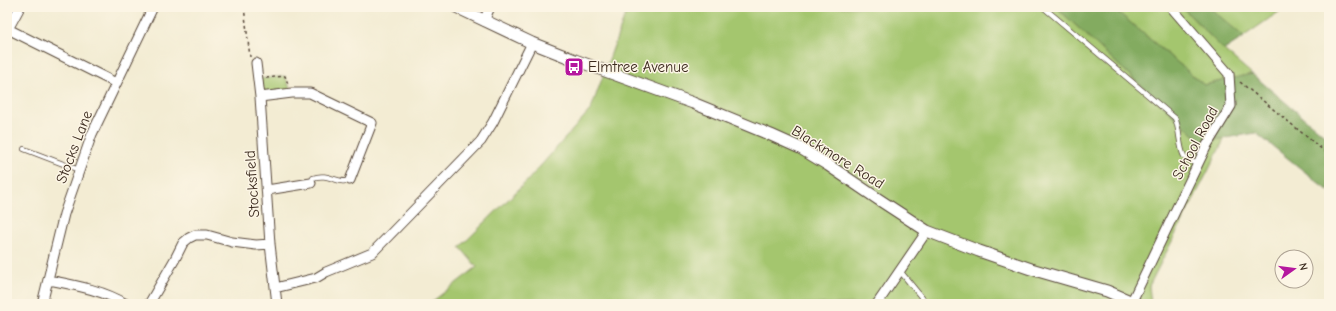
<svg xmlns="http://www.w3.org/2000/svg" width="1336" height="311" font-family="'Comic Neue',sans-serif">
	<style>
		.green { fill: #a4c66e; stroke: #707846 }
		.forest { fill: #83ab61; stroke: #5f6a40 }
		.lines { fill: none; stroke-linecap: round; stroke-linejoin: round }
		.service-casing { stroke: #574739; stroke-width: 6 }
		.minor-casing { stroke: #574739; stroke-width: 11 }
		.tertiary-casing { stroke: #574739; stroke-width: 13 }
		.path { stroke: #574739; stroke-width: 1.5; stroke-dasharray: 3 3; stroke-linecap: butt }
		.service { stroke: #fff; stroke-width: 4.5 }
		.minor { stroke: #fff; stroke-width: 9 }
		.tertiary { stroke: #fff; stroke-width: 11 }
		.labels { text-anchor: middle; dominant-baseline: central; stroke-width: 3; stroke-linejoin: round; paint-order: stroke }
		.poi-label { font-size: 15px; fill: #3b2a1e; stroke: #fcf5e5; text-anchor: start }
		.street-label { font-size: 15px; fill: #3b2a1e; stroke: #fcf5e5 }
	</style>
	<rect width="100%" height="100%" fill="#fcf5e5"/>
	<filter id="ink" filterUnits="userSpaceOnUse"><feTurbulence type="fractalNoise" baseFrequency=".025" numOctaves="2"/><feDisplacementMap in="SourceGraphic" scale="8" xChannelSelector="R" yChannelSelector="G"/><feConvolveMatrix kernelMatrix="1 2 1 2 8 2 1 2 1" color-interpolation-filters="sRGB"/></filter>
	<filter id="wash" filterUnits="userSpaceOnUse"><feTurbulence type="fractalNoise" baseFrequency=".012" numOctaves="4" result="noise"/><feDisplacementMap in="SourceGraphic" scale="16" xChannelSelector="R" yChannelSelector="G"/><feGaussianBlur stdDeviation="0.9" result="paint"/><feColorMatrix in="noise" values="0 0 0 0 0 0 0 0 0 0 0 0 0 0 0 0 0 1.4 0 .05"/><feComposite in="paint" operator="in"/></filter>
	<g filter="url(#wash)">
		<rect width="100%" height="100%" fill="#f3ecd3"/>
		<path class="green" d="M628 7H1056L1202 142 1225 138 1149 286 1151 303 1153 304H429L477 267 460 247 528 180 591 109Z
			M1112 7H1182L1213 39 1185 7H1286L1224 50 1252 74 1204 85Z
			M285 76 292 93 260 97 258 79Z"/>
		<path class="forest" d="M1056 7H1112L1204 85 1252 74 1329 139V191L1256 133 1202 142Z
			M1182 7H1209L1244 37 1224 50Z"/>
	</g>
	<g filter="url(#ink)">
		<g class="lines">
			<g class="service-casing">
				<path id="service" d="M1043 7 1175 118C1180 129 1179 148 1184 156 1187 161 1193 162 1198 164
					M24 149 79 170
					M311 183 313 178C329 172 337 185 350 180
					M900 271 927 304"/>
			</g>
			<g class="minor-casing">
				<path id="minor" d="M484 21 490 7
					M8 29 116 83
					M7 31 20 7
					M256 63 260 97 270 244 277 304
					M260 97 292 93H310L372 123 350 180
					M267 190 311 183
					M49 280C74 285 103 290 126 304
					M275 288 316 278 326 272 372 253 481 141 493 122 532 43
					M1132 301 1207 145 1231 106 1229 74 1171 7
					M42 304 64 214 92 134 153 7
					M149 304 175 259 183 243 189 238 195 235H207L232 242 256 245 270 244
					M877 304 927 231"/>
			</g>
			<g class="tertiary-casing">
				<path id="tertiary" d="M456 7 532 43 575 60 693 103 771 135 800 148 828 165 878 199 927 231 979 251 1031 269 1107 291 1137 304"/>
			</g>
			<path class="path" d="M244 7 250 57
				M266 78 285 76 288 84
				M1240 82 1329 155"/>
			<use href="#service" class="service"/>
			<use href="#minor" class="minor"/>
			<use href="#tertiary" class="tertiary"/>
		</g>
	</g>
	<defs>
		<g id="bus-square" transform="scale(1)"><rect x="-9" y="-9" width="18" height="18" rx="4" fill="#b5179e" stroke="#fcf5e5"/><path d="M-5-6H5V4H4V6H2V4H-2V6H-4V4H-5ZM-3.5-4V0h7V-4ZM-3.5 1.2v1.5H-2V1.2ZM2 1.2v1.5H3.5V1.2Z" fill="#fff"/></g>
	</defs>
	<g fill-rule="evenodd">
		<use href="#bus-square" x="574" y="67"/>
	</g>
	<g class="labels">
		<g class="poi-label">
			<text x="588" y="67">Elmtree Avenue</text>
		</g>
		<g class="street-label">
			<text transform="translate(1195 143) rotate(-62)">School Road</text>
			<text transform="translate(74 147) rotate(-69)">Stocks Lane</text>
			<text transform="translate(838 157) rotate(32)">Blackmore Road</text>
			<text transform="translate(252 184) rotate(-94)">Stocksfield</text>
		</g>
	</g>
	<rect width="1336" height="311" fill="none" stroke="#fcf5e5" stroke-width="24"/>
	<g transform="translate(1294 269) rotate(76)"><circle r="19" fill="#fcf5e5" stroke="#afa495"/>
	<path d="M0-3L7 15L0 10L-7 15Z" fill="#b5179e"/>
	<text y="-6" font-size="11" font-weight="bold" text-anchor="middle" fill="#3b2a1e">N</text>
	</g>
</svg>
